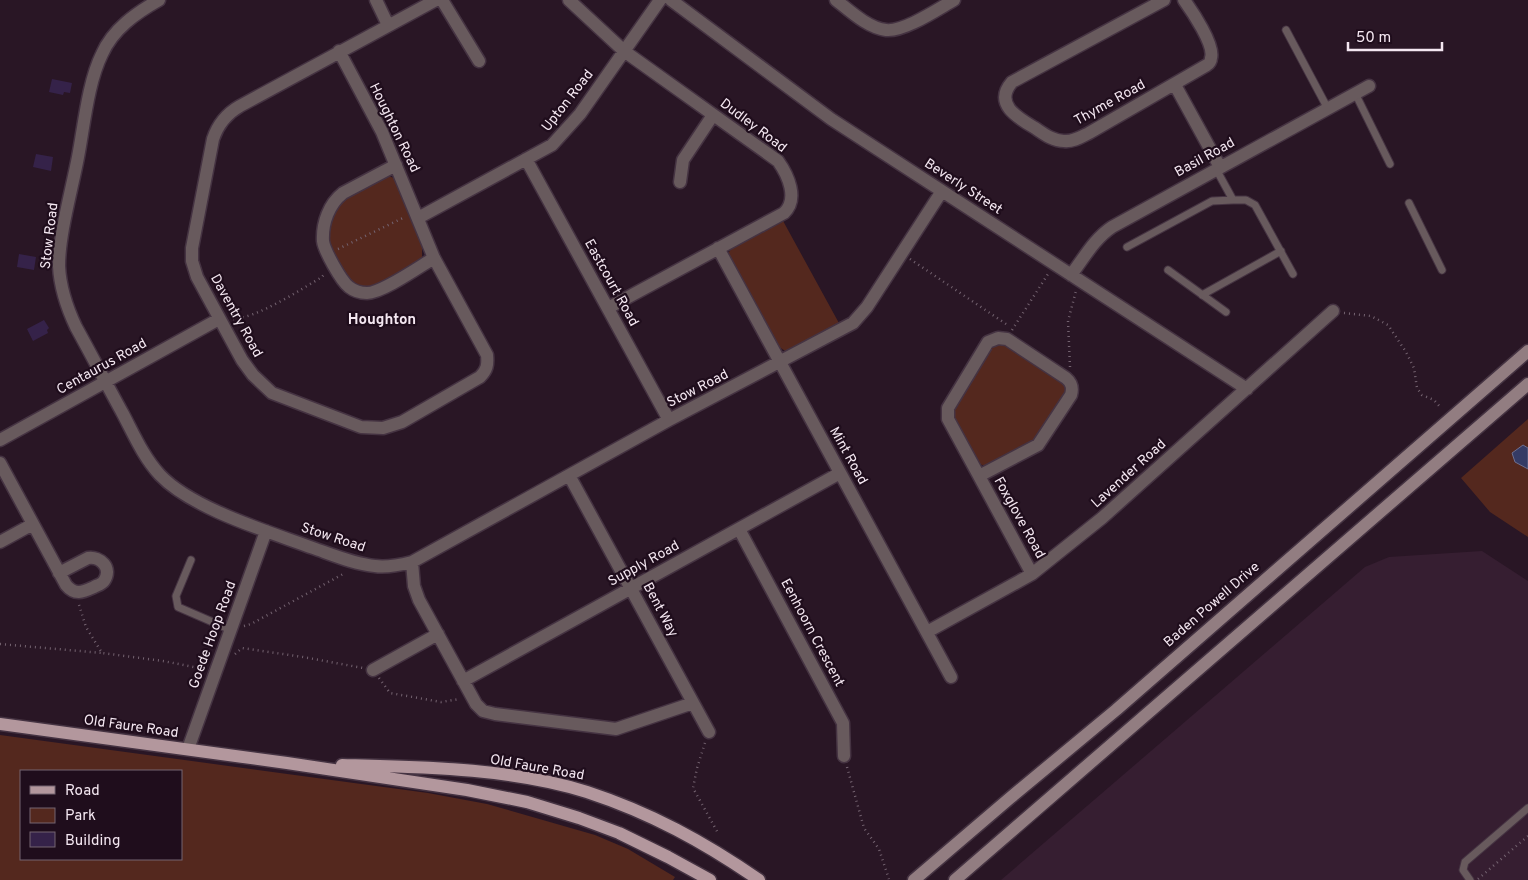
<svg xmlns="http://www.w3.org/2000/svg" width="1528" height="880" font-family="Overpass,sans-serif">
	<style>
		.built { fill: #361e31 }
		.green { fill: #54281e; fill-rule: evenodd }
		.water { fill: #353b65; stroke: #6e6f8f }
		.building { fill: #352249 }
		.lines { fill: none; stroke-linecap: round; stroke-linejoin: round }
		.lane-casing { stroke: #453342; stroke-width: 9 }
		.street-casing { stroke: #453342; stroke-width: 15 }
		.secondary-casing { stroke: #453342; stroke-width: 15 }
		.primary-casing { stroke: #453342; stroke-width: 15 }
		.path { stroke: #746370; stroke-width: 2.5; stroke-dasharray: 1 4; stroke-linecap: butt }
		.lane { stroke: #685a5d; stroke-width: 7 }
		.street { stroke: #685a5d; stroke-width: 12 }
		.secondary { stroke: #927d81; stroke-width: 12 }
		.primary { stroke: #b3979d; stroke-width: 12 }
		.labels { text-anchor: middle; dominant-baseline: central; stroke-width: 4.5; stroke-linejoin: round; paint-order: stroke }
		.street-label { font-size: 14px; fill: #f4e7f1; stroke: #1f0d1c }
		.neighbourhood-label { font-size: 15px; font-weight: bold; fill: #f4e7f1; stroke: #1f0d1c }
	</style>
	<rect width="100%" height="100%" fill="#291625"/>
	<path class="built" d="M1482 551 1528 581V880H1001L1365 567 1389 557Z"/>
	<path class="green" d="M388 176 394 178 399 182 422 247V257L419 261 374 287 360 288 348 280 328 244V232L338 203Z
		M782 219 840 325 787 352 779 347 729 256V252L733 246Z
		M994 344 1004 345 1063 382 1066 387 1065 393 1035 439 986 466 979 464 954 420 953 407Z
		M1528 419V537L1490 512 1461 478Z
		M0 735 428 793 487 804 595 835 628 849 675 877 673 880H0ZM21 771H181V859H21Z"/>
	<path class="water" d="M1523 445 1528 448V469L1515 462 1512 453Z"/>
	<path class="building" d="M52 79 72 83 70 93 64 92 63 95 49 92Z
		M36 154 53 157 51 171 33 167Z
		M19 254 36 257 34 270 17 267Z
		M44 320 49 328 47 330 48 333 33 341 27 329Z"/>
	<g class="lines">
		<g class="lane-casing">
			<path id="lane" d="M1286 30 1328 109
				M1355 93 1390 164
				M1216 169 1233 200H1246L1255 205 1293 274
				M1409 203 1442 270
				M1127 247 1212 201 1233 200
				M1168 270 1226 312
				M1202 295 1281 251
				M191 560 176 596 178 607 231 630
				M1470 880 1463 870 1465 862 1528 808"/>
		</g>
		<g class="street-casing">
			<path id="street" d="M159 0C136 13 113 29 102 54 88 82 84 126 78 157 72 189 59 234 59 266 60 287 67 308 76 327 92 356 107 385 123 414 134 435 144 458 160 475 192 509 270 532 313 548 333 555 354 564 375 566 387 568 400 565 412 562L669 420 853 323 867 307 942 191
				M376 0 388 25
				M442 0 479 61
				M569 0 624 51 778 161C788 175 799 199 784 213L608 308
				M671 0 831 119 1247 389
				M836 0C850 11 868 28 886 30 904 32 938 9 954 0
				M1164 0 1012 82C993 104 1018 118 1035 128 1044 134 1053 141 1064 141 1073 142 1081 137 1089 133L1207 65C1209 64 1211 61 1211 58 1215 45 1192 11 1184 0
				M339 51 382 132 434 258 487 355C488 365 487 370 480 377L402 422 383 428 361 427 272 393 253 375 242 360 197 277 192 261V248L213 139C218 124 226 114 240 106L436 0
				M1175 85 1220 167
				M526 159 669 420
				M396 165 343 193C329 204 322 223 323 241 324 250 341 281 349 287 354 291 360 293 367 293 382 293 419 267 434 258
				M680 182 683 160 713 115
				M418 218 552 145 580 114 660 0
				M718 248 951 677
				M1071 275C1084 258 1094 239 1112 227L1369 86
				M998 338 1007 339 1066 378C1072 383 1073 388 1071 395L1038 445 979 476 948 419V408L988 342Z
				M0 440 219 319
				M0 463 66 585C75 596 83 592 94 587 98 585 102 584 104 581 113 568 100 556 88 558L59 573
				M979 476 1032 574
				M570 477 709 732
				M739 529 843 723 844 756
				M0 542 33 524
				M412 562 414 586 419 600 476 704 483 711 495 714 616 729 693 703
				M927 632 1032 574 1102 518 1333 311
				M373 670 438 634
				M463 681 840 473
				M188 749 266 531"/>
		</g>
		<g class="secondary-casing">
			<path id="secondary" d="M914 880 1010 798 1116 710 1528 351
				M955 880 1528 384"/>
		</g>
		<g class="primary-casing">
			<path id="primary" d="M0 724 287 763 467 790 527 802 579 818 619 833 668 857 710 880
				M342 765C420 767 512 768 587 792 651 813 704 842 759 880"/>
		</g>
		<path class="path" d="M338 249 405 217
			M910 259 1009 326
			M1344 313 1371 316 1388 325 1406 352 1414 368 1417 388 1422 395 1434 400 1441 408
			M233 319C257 318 300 290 322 277L325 273
			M1012 330 1048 274
			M1070 367 1068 321 1076 291
			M79 605 86 627 102 653 163 661 204 669
			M244 626 251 624 345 573
			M0 644 102 653
			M235 654 242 648 303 657 363 668
			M379 678 390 693 441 702 460 699
			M705 743 697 768 693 788 718 833
			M847 767 864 828 879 849 889 879
			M1478 879 1528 836"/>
		<use href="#lane" class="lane"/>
		<use href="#street" class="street"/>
		<use href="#secondary" class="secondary"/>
		<use href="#primary" class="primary"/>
	</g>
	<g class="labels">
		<g class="street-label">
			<text transform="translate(568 101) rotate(-52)">Upton Road</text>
			<text transform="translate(1110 103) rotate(-29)">Thyme Road</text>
			<text transform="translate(753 126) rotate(37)">Dudley Road</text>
			<text transform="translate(394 128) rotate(64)">Houghton Road</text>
			<text transform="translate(1205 158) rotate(-29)">Basil Road</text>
			<text transform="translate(963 187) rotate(33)">Beverly Street</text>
			<text transform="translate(50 236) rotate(-83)">Stow Road</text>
			<text transform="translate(611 283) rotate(61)">Eastcourt Road</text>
			<text transform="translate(236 316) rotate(61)">Daventry Road</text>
			<text transform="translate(102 367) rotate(-29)">Centaurus Road</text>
			<text transform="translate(698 389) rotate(-27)">Stow Road</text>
			<text transform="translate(848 456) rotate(61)">Mint Road</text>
			<text transform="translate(1129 474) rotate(-42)">Lavender Road</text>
			<text transform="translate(1019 518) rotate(61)">Foxglove Road</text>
			<text transform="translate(333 538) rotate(18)">Stow Road</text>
			<text transform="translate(644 564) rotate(-29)">Supply Road</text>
			<text transform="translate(1212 605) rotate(-41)">Baden Powell Drive</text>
			<text transform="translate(660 610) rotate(62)">Bent Way</text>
			<text transform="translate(812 633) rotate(62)">Eenhoorn Crescent</text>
			<text transform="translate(213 635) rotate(-70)">Goede Hoop Road</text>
			<text transform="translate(131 727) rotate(8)">Old Faure Road</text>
			<text transform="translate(537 768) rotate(10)">Old Faure Road</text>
		</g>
		<g class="neighbourhood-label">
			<text x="382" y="320">Houghton</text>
		</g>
	</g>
	<rect x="20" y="770" width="162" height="90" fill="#1f0d1c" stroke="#746471"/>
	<rect x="30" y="786" width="25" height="8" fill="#b3979d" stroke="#746471"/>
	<text x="65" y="795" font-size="15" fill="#f4e7f1">Road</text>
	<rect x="30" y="808" width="25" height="15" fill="#54281e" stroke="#746471"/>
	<text x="65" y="820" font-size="15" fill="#f4e7f1">Park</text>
	<rect x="30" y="832" width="25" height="15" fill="#352249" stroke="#746471"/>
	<text x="65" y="845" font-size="15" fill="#f4e7f1">Building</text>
	<path d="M1348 42v8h94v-8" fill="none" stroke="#f4e7f1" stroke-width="2.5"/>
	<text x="1356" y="42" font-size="15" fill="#f4e7f1" stroke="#1f0d1c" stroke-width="4" paint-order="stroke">50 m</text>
</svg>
